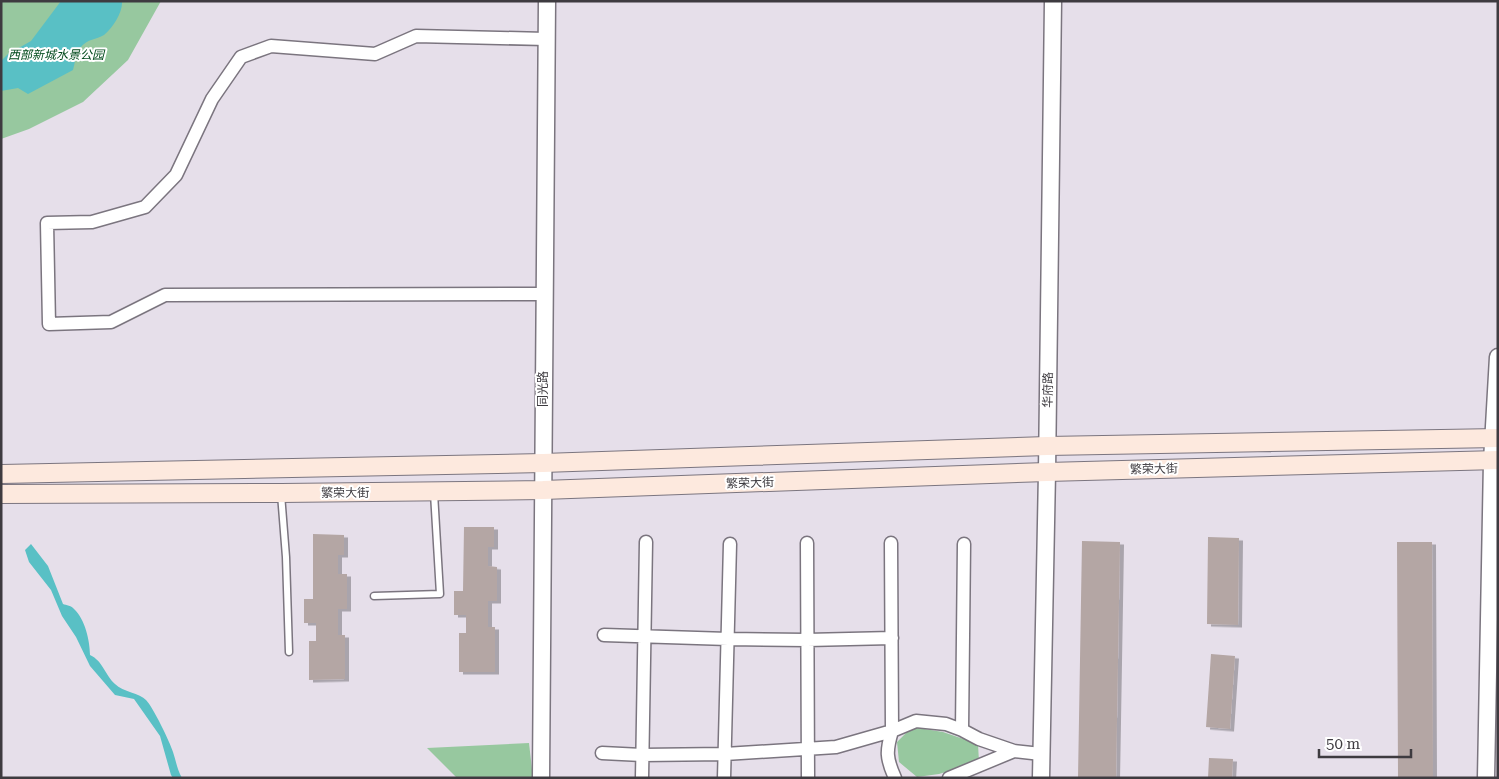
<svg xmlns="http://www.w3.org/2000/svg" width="1499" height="779" font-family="'Roboto Serif','Noto Sans SC',serif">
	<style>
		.green { fill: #97c89f }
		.water { fill: #59c0c5 }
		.building { fill: #b4a6a4; filter: url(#shadow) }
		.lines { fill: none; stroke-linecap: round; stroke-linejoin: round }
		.service-casing { stroke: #7b757f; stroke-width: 9 }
		.minor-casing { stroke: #7b757f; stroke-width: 15 }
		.tertiary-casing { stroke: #7b757f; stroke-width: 19 }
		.secondary-casing { stroke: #7b757f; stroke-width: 20 }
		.service { stroke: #fff; stroke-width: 6 }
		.minor { stroke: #fff; stroke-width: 12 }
		.tertiary { stroke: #fff; stroke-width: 16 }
		.secondary { stroke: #fde9de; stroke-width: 18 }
		.labels { text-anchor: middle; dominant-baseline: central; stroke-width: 4; stroke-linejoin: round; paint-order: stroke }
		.park-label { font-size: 12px; font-style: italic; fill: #00491b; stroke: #fff }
		.street-label { font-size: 12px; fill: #3e3b40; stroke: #fff }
	</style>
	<defs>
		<filter id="shadow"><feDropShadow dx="4" dy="2.5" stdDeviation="0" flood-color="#0004"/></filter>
	</defs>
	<rect width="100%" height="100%" fill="#e6dfea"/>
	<path class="green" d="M1 1H161L128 60 83 102 29 129 1 139Z
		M912 727 943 732 978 744 979 762 939 774 917 777 899 762 897 742Z
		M529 743 533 778H457L427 748Z"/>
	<path class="water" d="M61 1H122C123 12 113 28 104 35 96 40 88 38 80 48 76 53 75 63 73 70L28 94 18 88 1 91V61L8 54 31 41Z
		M31 544 48 566 63 604C66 605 72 606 74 609 85 619 90 641 90 655 103 661 105 675 115 684 123 692 140 693 146 700 153 707 170 742 173 752 176 761 177 769 182 778H173L171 775 160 736 134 699 115 695 90 666 76 637 62 616 51 590 29 562 25 550Z"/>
	<path class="building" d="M464 527H494V547H488V566L497 567V601H488V627H495V672H459V633H466V615H454V591H463Z
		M313 534 344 535V555H338V574H347V609H338V635H345V679L309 680V641H316V623H304V599H313Z
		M1208 537 1239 538 1238 625 1207 624Z
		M1082 541 1120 542 1116 778H1078Z
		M1397 542H1432L1433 778H1398Z
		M1211 654 1235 656 1230 729 1206 727Z
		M1209 758 1233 759 1232 778H1208Z"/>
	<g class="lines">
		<g class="service-casing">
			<path id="service" d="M281 494 286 557 289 652
				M374 596 440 594 434 493"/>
		</g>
		<g class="minor-casing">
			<path id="minor" d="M544 294 165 295 111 322 49 324 47 223 92 222 145 207 176 175 212 99 241 57 271 46 375 54 416 36 546 39
				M807 543 808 778
				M604 635 728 639 807 640 892 638
				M962 730 964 544
				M602 753 642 755 725 754 836 747 892 731 891 543
				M642 778 646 542
				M724 778 730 544
				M895 778C886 758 886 751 892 731L916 721 946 724 962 730 979 739 1014 751 1041 754
				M949 778 1014 751"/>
		</g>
		<g class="tertiary-casing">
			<path id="tertiary" d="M541 778 547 1
				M1041 778 1047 472 1053 1
				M1486 778 1492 461 1498 357"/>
		</g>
		<g class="secondary-casing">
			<path id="secondary" d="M1 474 543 463 1047 446 1498 438
				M1 494 281 493 543 490 1047 472 1498 460"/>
		</g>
		<use href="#service" class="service"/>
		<use href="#minor" class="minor"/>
		<use href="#tertiary" class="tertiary"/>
		<use href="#secondary" class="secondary"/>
	</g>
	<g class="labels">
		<g class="park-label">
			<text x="56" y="55">西部新城水景公园</text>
		</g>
		<g class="street-label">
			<text transform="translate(543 389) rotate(-90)">同光路</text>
			<text transform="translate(1048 390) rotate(-89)">华府路</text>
			<text transform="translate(1154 469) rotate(-1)">繁荣大街</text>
			<text transform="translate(750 483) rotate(-2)">繁荣大街</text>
			<text x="345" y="493">繁荣大街</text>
		</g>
	</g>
	<rect width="1499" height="779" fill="none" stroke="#3e3b40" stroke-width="5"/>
	<path d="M1319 749v8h92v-8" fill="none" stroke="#3e3b40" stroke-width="2.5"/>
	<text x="1326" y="749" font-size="15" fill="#3e3b40" stroke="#ffffff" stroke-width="4" paint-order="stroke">50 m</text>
</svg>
